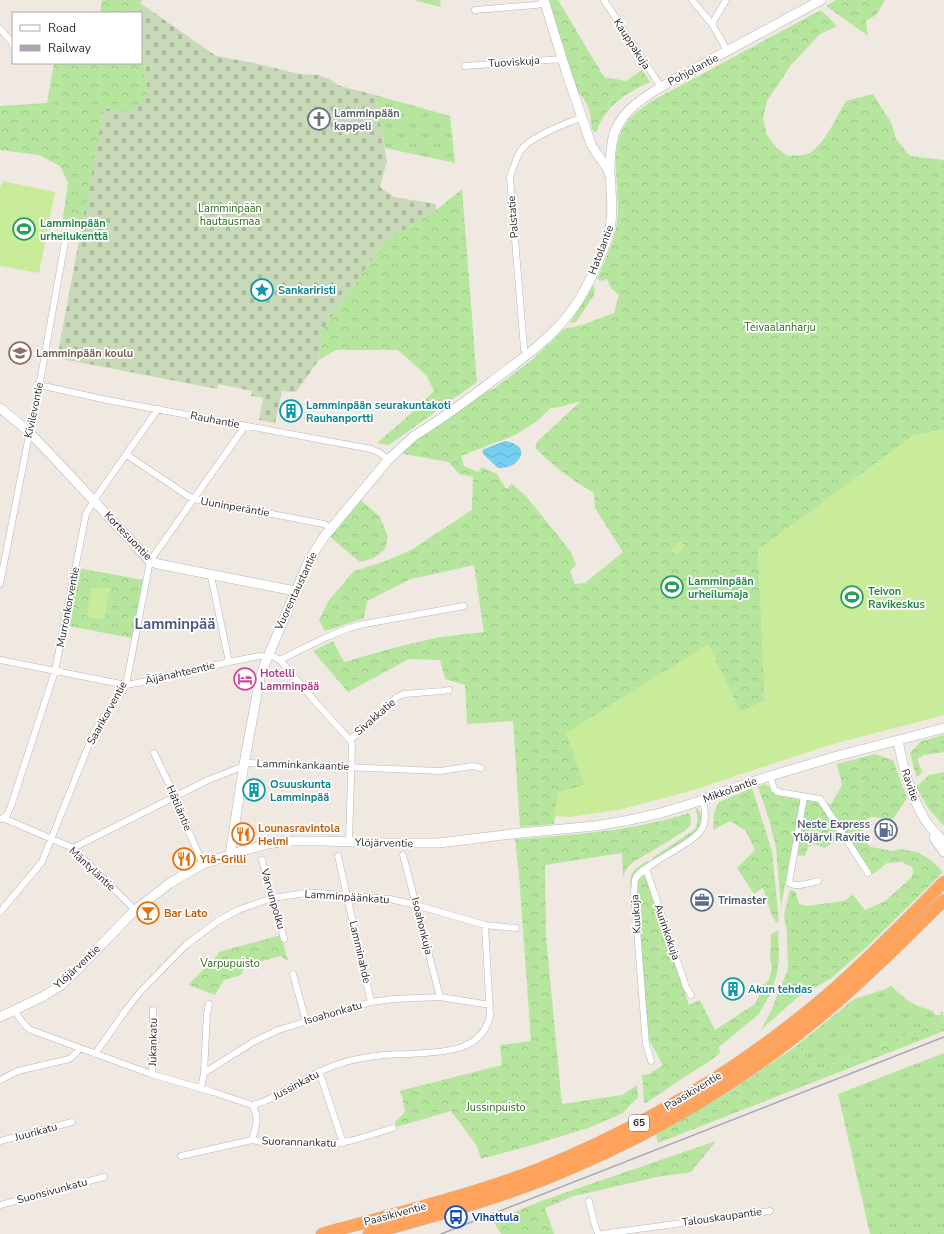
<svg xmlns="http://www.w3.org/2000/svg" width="944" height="1234" font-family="'Nunito Sans',sans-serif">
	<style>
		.grass { fill: url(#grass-tufts) }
		.forest { fill: url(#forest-crowns); fill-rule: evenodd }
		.cemetery { fill: url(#cemetery-stones) }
		.pitch { fill: #c9ec9a }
		.water { fill: url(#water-waves) }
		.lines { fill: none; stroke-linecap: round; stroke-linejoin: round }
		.street-casing { stroke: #b4b7c1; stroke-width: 7 }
		.secondary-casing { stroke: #b4b7c1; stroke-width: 10 }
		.highway-casing { stroke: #c9c9c9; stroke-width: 13 }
		.street { stroke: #fff; stroke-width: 6 }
		.secondary { stroke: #fff; stroke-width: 9 }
		.highway { stroke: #ffa35c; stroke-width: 12 }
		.rail { stroke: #a3a6b8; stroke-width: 1.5 }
		.labels { text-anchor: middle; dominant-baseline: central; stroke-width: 3.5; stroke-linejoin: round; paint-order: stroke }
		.shield { fill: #fff; stroke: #6d6d6d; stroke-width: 1 }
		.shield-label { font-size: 10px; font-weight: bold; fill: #2e2e2e }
		.street-label { font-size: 11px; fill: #2e2e2e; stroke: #fff }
		.worship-label { font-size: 11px; font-weight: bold; fill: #5b616d; stroke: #fff; text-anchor: start }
		.park-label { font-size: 11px; fill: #2c6e1b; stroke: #fff }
		.leisure-label { font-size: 11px; font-weight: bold; fill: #27864d; stroke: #fff; text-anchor: start }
		.culture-label { font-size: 11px; font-weight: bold; fill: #0d838f; stroke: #fff; text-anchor: start }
		.education-label { font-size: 11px; font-weight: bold; fill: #785e54; stroke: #fff; text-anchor: start }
		.hotel-label { font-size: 11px; font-weight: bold; fill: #b23c85; stroke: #fff; text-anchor: start }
		.service-label { font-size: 11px; font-weight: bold; fill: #4e5e75; stroke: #fff; text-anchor: end }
		.food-label { font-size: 11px; font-weight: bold; fill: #c56008; stroke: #fff; text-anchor: start }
		.transit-label { font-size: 11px; font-weight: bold; fill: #164399; stroke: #fff; text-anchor: start }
		.district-label { font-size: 15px; font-weight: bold; fill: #4d5680; stroke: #fff }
	</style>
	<defs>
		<pattern id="grass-tufts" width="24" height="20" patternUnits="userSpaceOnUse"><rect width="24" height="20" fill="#b6e59e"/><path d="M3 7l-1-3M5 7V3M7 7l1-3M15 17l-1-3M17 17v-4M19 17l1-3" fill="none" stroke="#9dc588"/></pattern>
		<pattern id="forest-crowns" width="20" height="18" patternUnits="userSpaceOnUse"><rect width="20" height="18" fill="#b6e59e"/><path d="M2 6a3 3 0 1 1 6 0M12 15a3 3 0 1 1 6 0" fill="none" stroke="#9dc588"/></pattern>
		<pattern id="cemetery-stones" width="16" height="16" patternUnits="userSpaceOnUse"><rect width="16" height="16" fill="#c8d9b8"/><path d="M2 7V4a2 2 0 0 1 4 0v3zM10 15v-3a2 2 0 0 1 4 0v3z" fill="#acbb9e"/></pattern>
		<pattern id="water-waves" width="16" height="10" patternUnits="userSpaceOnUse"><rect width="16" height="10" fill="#75cff0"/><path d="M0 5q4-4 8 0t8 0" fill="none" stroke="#66b2ce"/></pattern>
	</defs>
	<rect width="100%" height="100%" fill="#efe9e1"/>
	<path class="grass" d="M375 95 450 116 455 163 385 148Z
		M593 285 595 290 594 295 576 322 570 323Z
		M695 807C699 809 701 812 701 817 701 821 700 826 698 829 691 839 665 853 654 860L652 858 694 830C699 822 698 816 695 807Z
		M647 861 649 863 630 888C630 871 633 870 647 861Z
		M891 986 907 1000 917 1006 933 1011 935 1015H940L941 1012H943L944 1020 811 1073 803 1048 795 1047 854 999 883 990Z
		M944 1053V1234H870L838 1094Z"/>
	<path class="forest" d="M102 0H142L140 3V13H100Z
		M414 0H440L441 7Z
		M547 0H558L604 77 626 81 642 70 650 82C625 94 605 106 596 133L592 130C590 112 590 104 576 90Z
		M836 0H885L876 15 866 21 868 36 826 6Z
		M821 10 837 26 819 35 791 65 767 101 763 119 767 135 777 148 788 156C794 155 802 156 807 154 822 150 838 114 846 101L873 94 892 124 896 139 910 156 944 160V429L913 436 758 550 765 701 740 712 708 644 584 785 558 793 554 824 520 827 513 721 467 724 465 685 445 679 440 660 409 659 348 692 313 651 333 641 344 662 393 648 440 637 484 632 474 565 411 579 367 601 364 618 325 631 319 620 329 600 354 571 383 562 411 550 472 510 473 477 459 474 449 462 404 454 403 450 479 396 496 387 532 360 564 329 582 325 614 313 619 295 611 288 607 279 600 281 597 279C605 261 614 242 617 222 622 190 606 151 627 122 633 114 642 108 650 102ZM581 401 538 441 535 448C553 466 573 481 594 493L595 508 623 552 585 583 575 584 570 571 576 565 571 552 526 496 512 484 506 489 497 474 482 467 478 472 464 466 461 456 515 435 537 421 551 408 560 407Z
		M141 39 148 96 130 113 104 108 82 230 62 224 68 183 60 166 39 155 0 150V106L47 103 54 63H141Z
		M462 189 477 382 389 445 377 443 417 408 434 391 426 375 398 350H336L319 360 322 330 384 242 436 210Z
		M361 500 380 517 388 537 385 549 374 558 360 562 330 537Z
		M78 568 143 580 132 638 68 626Z
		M944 735V752L924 755 917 759 922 771 919 776H916L910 753 921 741Z
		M875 754 893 760 907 798 893 819 871 817 864 821 862 840 871 847 892 851 900 849 917 852 931 860 943 872 868 946 830 979 798 997 761 1030 771 1011 788 969 787 933 784 915 790 890 795 891 799 904 807 906 844 901 853 895 865 910 885 901 912 877 913 868 902 862 887 863 873 874 867 869 825 803 831 804 842 785 837 764Z
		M944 772V826L928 808 916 787 929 775Z
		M765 784 769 786 775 795 801 800 781 906 776 848 769 819 758 787Z
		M752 788 772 851 779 923 775 921 771 913 763 888 754 894 737 868 755 850 746 831 730 821 713 830 714 812 719 802Z
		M805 800 821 802 842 836 825 848 814 844 808 847 805 856 795 855Z
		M689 813 691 820 690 826 684 831 664 844 633 862 627 868 623 877 622 853 545 865 546 937 562 1104 622 1095 637 1085 638 1098 631 1104 623 1113 588 1128 536 1144 481 1159 477 1146 451 1111 396 1127 395 1122 405 1112 402 1096 399 1091 502 1065 500 1045 531 1041 519 874 515 839C574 835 633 831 689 813Z
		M645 875 689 1005 700 1000 715 1030 755 1004 759 996 757 990 769 980 772 968 770 958 771 934 778 931 779 957 777 974 770 995 758 1015 719 1047 720 1053 710 1061 689 1074 646 1103 644 1102 642 1075 649 1074 663 1065 648 1038 637 898C637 889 635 879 645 875Z
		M281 935 288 961 280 956 245 966 241 975 224 980 215 995 188 985 217 956 219 952Z
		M944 1020V1031L658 1143 656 1134 732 1090 795 1047 803 1048 811 1073Z
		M716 1141 691 1172 657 1177 574 1196 545 1208 554 1234H501L493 1221 544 1200Z"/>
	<path class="cemetery" d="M140 3 216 56 254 63 299 74 319 75 329 79 340 86 375 95 387 161 380 187 394 197 436 204V210L384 242 322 330 319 360 296 392 282 391 275 423 259 420 263 398 251 396 252 391 218 384 217 389 57 358 104 108 130 112 148 96 141 39V13H140Z"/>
	<path class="pitch" d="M2 181 55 192 39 273 0 266V189Z
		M944 429V715L826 746 687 792 622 809 571 817 555 816 558 793 584 785 566 733 708 644 740 711 765 701 758 550 913 436Z
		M680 541 685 546 677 555 671 551Z
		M91 588H110L104 620 87 617Z"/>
	<path class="water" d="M505 441C520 443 528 453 514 464 509 467 504 468 498 468L484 455 482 450Z"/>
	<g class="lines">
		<g class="street-casing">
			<path id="street" d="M604 0 661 87
				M692 0 712 24 728 52
				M475 10 536 5 545 3
				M712 24 726 0
				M0 29 11 41 13 47
				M465 66 563 59
				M527 354 524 349 510 177C513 168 516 158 521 150 531 136 566 124 582 117
				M39 385 107 400 371 449 378 452 389 459
				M127 455 188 496 194 499 324 524 330 528
				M211 576 229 662
				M0 584 31 425 41 376 66 236
				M268 654 280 660 318 705 350 740 352 744 349 842
				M0 660 126 685 137 683 229 662 259 656 267 657
				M280 660C306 647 332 633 359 625L464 606
				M350 740 397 697 404 694 443 691 449 690
				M154 753 173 792 174 798 203 864
				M770 776 774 789 778 792 820 799 868 873
				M804 797 789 883C797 888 809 883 818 881
				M3 818 7 815 11 806 55 671 86 514 94 500 158 409
				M1 819 3 818 73 848 135 910
				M73 848 208 780 239 768 248 763 440 771 473 766 481 768
				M403 855 440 997
				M338 856 371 1002
				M262 860 284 939
				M646 869 686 987 691 995
				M0 912 42 862 94 732C104 715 116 701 126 685L150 561 245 426
				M293 974 306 1021
				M15 1011C19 1018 24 1026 31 1030L151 1074 213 1092 252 1105C265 1103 276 1095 288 1089 312 1075 335 1062 363 1058 378 1055 393 1054 408 1054 439 1052 481 1054 490 1016L485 925
				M95 1054 126 1010 140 992 186 945 218 921 238 910 272 898 307 893H320L390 899 416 905 485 925 516 928
				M651 1061 646 1044 634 892C635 888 634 883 635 880 637 873 645 869 651 865 660 859 670 853 680 847 702 834 709 827 703 800
				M319 1071 343 1143
				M204 1073 207 1013 209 1004
				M152 1074 153 1010
				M0 1080 18 1071 69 1059 75 1054 80 1048
				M201 1088 204 1073 253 1042 278 1030 371 1002 393 999 440 997 490 1005
				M252 1140 262 1142 338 1143 354 1140 393 1128
				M0 1141 72 1122
				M181 1156 252 1140C256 1127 260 1117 252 1105
				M589 1201 594 1222 598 1234
				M0 1205 104 1177
				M602 1234 770 1211"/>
		</g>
		<g class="secondary-casing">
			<path id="secondary" d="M610 175C610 164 610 154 612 144 615 116 639 100 661 87L821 0
				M0 408 28 431 52 456 150 561 158 564 295 591
				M898 740C903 769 911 799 928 824 932 830 939 836 944 842
				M934 838 944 852
				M230 855 244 764 260 678 264 666 309 560 324 537 389 459 414 436C440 420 466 401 491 382 518 362 548 341 569 314 584 295 594 272 603 250 612 227 613 215 611 190 611 186 611 180 610 175 607 164 596 155 591 144L566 71 544 0
				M0 1017 42 997 60 986 76 971 135 910 170 883 203 864 238 852 268 844 286 841H323L385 843H439L520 833 595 826 625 821 661 813 703 800 716 794 770 776 837 756 944 728"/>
		</g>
		<g class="highway-casing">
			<path id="highway" d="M322 1234C394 1214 469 1196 539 1169 643 1127 740 1069 826 996 867 961 905 921 944 882
				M369 1234C437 1215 505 1197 569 1169 665 1129 758 1071 836 1003 874 970 909 935 944 900"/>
		</g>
		<use href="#street" class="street"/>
		<use href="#secondary" class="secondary"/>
		<use href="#highway" class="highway"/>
		<path class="rail" d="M441 1234 944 1037"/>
	</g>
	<defs>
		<g id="church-ring" transform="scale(1.15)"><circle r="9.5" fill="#fff" stroke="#6b7280" stroke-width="1.5"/><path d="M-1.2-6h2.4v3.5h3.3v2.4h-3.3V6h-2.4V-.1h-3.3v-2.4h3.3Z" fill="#6b7280"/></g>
		<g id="stadium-ring" transform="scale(1.15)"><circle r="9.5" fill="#fff" stroke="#2e9e5b" stroke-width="1.5"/><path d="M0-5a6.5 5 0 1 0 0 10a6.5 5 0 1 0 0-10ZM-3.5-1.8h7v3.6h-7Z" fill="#2e9e5b"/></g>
		<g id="sight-ring" transform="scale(1.15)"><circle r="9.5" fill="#fff" stroke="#0f9aa8" stroke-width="1.5"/><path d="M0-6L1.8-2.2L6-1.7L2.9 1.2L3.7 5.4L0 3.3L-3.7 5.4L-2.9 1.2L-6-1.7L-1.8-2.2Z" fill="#0f9aa8"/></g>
		<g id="school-ring" transform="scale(1.15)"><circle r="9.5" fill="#fff" stroke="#8d6e63" stroke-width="1.5"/><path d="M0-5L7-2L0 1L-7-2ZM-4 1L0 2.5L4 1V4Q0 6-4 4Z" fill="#8d6e63"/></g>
		<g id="building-ring" transform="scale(1.15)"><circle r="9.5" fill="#fff" stroke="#0f9aa8" stroke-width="1.5"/><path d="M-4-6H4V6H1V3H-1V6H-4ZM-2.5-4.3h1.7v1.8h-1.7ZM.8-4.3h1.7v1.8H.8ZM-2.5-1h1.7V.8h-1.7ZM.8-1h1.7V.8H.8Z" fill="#0f9aa8"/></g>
		<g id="hotel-ring" transform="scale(1.15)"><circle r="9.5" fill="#fff" stroke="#d1479c" stroke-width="1.5"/><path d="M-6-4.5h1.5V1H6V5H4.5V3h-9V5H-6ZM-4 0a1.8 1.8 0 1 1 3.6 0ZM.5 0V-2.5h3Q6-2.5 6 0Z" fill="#d1479c"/></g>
		<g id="fuel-ring" transform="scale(1.15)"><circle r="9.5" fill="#fff" stroke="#5c6f8a" stroke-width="1.5"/><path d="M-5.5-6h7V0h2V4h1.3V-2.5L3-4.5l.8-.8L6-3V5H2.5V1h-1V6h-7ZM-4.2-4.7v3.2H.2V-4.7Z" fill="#5c6f8a"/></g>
		<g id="restaurant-ring" transform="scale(1.15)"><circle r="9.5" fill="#fff" stroke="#e8710a" stroke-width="1.5"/><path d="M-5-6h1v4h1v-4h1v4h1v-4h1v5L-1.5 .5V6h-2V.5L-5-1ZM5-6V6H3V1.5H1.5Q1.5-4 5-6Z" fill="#e8710a"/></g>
		<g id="office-ring" transform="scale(1.15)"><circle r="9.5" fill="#fff" stroke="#5c6f8a" stroke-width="1.5"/><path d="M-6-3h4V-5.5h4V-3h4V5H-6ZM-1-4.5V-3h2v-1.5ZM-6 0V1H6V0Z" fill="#5c6f8a"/></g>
		<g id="bar-ring" transform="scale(1.15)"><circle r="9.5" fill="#fff" stroke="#e8710a" stroke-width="1.5"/><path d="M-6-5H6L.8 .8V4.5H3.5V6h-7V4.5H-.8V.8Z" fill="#e8710a"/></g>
		<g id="bus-ring" transform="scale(1.15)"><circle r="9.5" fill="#fff" stroke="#1a4fb4" stroke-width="1.5"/><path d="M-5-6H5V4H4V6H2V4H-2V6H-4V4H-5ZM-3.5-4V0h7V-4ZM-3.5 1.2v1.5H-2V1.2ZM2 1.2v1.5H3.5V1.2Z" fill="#1a4fb4"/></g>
	</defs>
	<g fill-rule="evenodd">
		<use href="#church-ring" x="319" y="119"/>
		<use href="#stadium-ring" x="24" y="229"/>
		<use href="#sight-ring" x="262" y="290"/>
		<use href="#school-ring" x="20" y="353"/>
		<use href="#building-ring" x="291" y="411"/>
		<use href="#stadium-ring" x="672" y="587"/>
		<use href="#stadium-ring" x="852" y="597"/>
		<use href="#hotel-ring" x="245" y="679"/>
		<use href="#building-ring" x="254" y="790"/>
		<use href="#fuel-ring" x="886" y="830"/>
		<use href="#restaurant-ring" x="243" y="834"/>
		<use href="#restaurant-ring" x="184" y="859"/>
		<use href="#office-ring" x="702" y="900"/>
		<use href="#bar-ring" x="148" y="913"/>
		<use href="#building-ring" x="733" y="989"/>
		<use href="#bus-ring" x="456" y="1217"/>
	</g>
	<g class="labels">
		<rect class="shield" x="629" y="1115" width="20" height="16" rx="3"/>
		<g class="shield-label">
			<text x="639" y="1123">65</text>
		</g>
		<g class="street-label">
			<text transform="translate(632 44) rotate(57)">Kauppakuja</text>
			<text transform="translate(514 62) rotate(-4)">Tuoviskuja</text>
			<text transform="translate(693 70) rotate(-28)">Pohjolantie</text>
			<text transform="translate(513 217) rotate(-95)">Palstatie</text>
			<text transform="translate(601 250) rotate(-69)">Hatolantie</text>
			<text transform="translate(34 410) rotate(-78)">Kivilevontie</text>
			<text transform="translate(215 420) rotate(11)">Rauhantie</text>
			<text transform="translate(235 507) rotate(10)">Uuninperäntie</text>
			<text transform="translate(128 536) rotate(46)">Kortesuontie</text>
			<text transform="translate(296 591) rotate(-65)">Vuorentaustantie</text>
			<text transform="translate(68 607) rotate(-79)">Murronkorventie</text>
			<text transform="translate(180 673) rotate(-13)">Äijänahteentie</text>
			<text transform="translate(107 713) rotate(-61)">Saarikorventie</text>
			<text transform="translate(375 717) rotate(-41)">Sivakkatie</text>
			<text transform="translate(303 765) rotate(2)">Lamminkankaantie</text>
			<text transform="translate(910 785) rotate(71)">Ravitie</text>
			<text transform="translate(730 790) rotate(-20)">Mikkolantie</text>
			<text transform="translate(179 808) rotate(67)">Hätiläntie</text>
			<text transform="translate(384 843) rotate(1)">Ylöjärventie</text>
			<text transform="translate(92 869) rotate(43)">Mäntyläntie</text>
			<text transform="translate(347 897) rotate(4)">Lamminpäänkatu</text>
			<text transform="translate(273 899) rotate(74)">Varvunpolku</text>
			<text transform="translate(636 914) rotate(-94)">Kuukuja</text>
			<text transform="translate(422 926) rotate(76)">Isoahonkuja</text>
			<text transform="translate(667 932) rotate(71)">Aurinkokuja</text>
			<text transform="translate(360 952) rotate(77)">Lamminahde</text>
			<text transform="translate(77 967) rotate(-43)">Ylöjärventie</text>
			<text transform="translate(333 1013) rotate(-16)">Isoahonkatu</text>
			<text transform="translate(153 1042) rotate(-89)">Jukankatu</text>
			<text transform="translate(296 1085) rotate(-28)">Jussinkatu</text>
			<text transform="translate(693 1091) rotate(-31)">Paasikiventie</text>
			<text transform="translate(36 1132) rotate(-15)">Juurikatu</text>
			<text transform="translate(299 1142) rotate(2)">Suorannankatu</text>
			<text transform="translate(52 1191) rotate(-15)">Suonsivunkatu</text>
			<text transform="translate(395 1214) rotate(-15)">Paasikiventie</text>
			<text transform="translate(722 1217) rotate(-8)">Talouskaupantie</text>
		</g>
		<g class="worship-label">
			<text x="334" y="113">Lamminpään<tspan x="334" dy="13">kappeli</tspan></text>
		</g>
		<g class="park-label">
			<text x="230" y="208">Lamminpään<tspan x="230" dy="13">hautausmaa</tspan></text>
			<text x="780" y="327">Teivaalanharju</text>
			<text x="230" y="963">Varpupuisto</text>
			<text x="496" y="1107">Jussinpuisto</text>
		</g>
		<g class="leisure-label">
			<text x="40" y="223">Lamminpään<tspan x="40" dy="13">urheilukenttä</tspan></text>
			<text x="688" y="581">Lamminpään<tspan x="688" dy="13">urheilumaja</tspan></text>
			<text x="868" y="591">Teivon<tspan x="868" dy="13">Ravikeskus</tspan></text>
		</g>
		<g class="culture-label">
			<text x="278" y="290">Sankariristi</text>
			<text x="306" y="405">Lamminpään seurakuntakoti<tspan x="306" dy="13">Rauhanportti</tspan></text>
			<text x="270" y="784">Osuuskunta<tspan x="270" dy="13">Lamminpää</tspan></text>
			<text x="748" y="989">Akun tehdas</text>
		</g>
		<g class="education-label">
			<text x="36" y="353">Lamminpään koulu</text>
		</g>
		<g class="hotel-label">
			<text x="260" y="673">Hotelli<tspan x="260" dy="13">Lamminpää</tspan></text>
		</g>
		<g class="service-label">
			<text x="870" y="824">Neste Express<tspan x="870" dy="13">Ylöjärvi Ravitie</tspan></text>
			<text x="718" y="900" text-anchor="start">Trimaster</text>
		</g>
		<g class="food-label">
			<text x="258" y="828">Lounasravintola<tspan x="258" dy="13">Helmi</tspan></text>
			<text x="200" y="859">Ylä-Grilli</text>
			<text x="164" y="913">Bar Lato</text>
		</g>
		<g class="transit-label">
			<text x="472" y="1217">Vihattula</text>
		</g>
		<g class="district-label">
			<text x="175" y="624">Lamminpää</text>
		</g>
	</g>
	<rect x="12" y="12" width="130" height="52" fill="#ffffff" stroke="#ababab"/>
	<rect x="20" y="25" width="20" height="6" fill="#ffffff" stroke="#ababab"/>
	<text x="48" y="32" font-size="12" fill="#2e2e2e">Road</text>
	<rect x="20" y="45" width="20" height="6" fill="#a3a6b8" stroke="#ababab"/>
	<text x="48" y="52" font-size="12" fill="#2e2e2e">Railway</text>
</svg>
